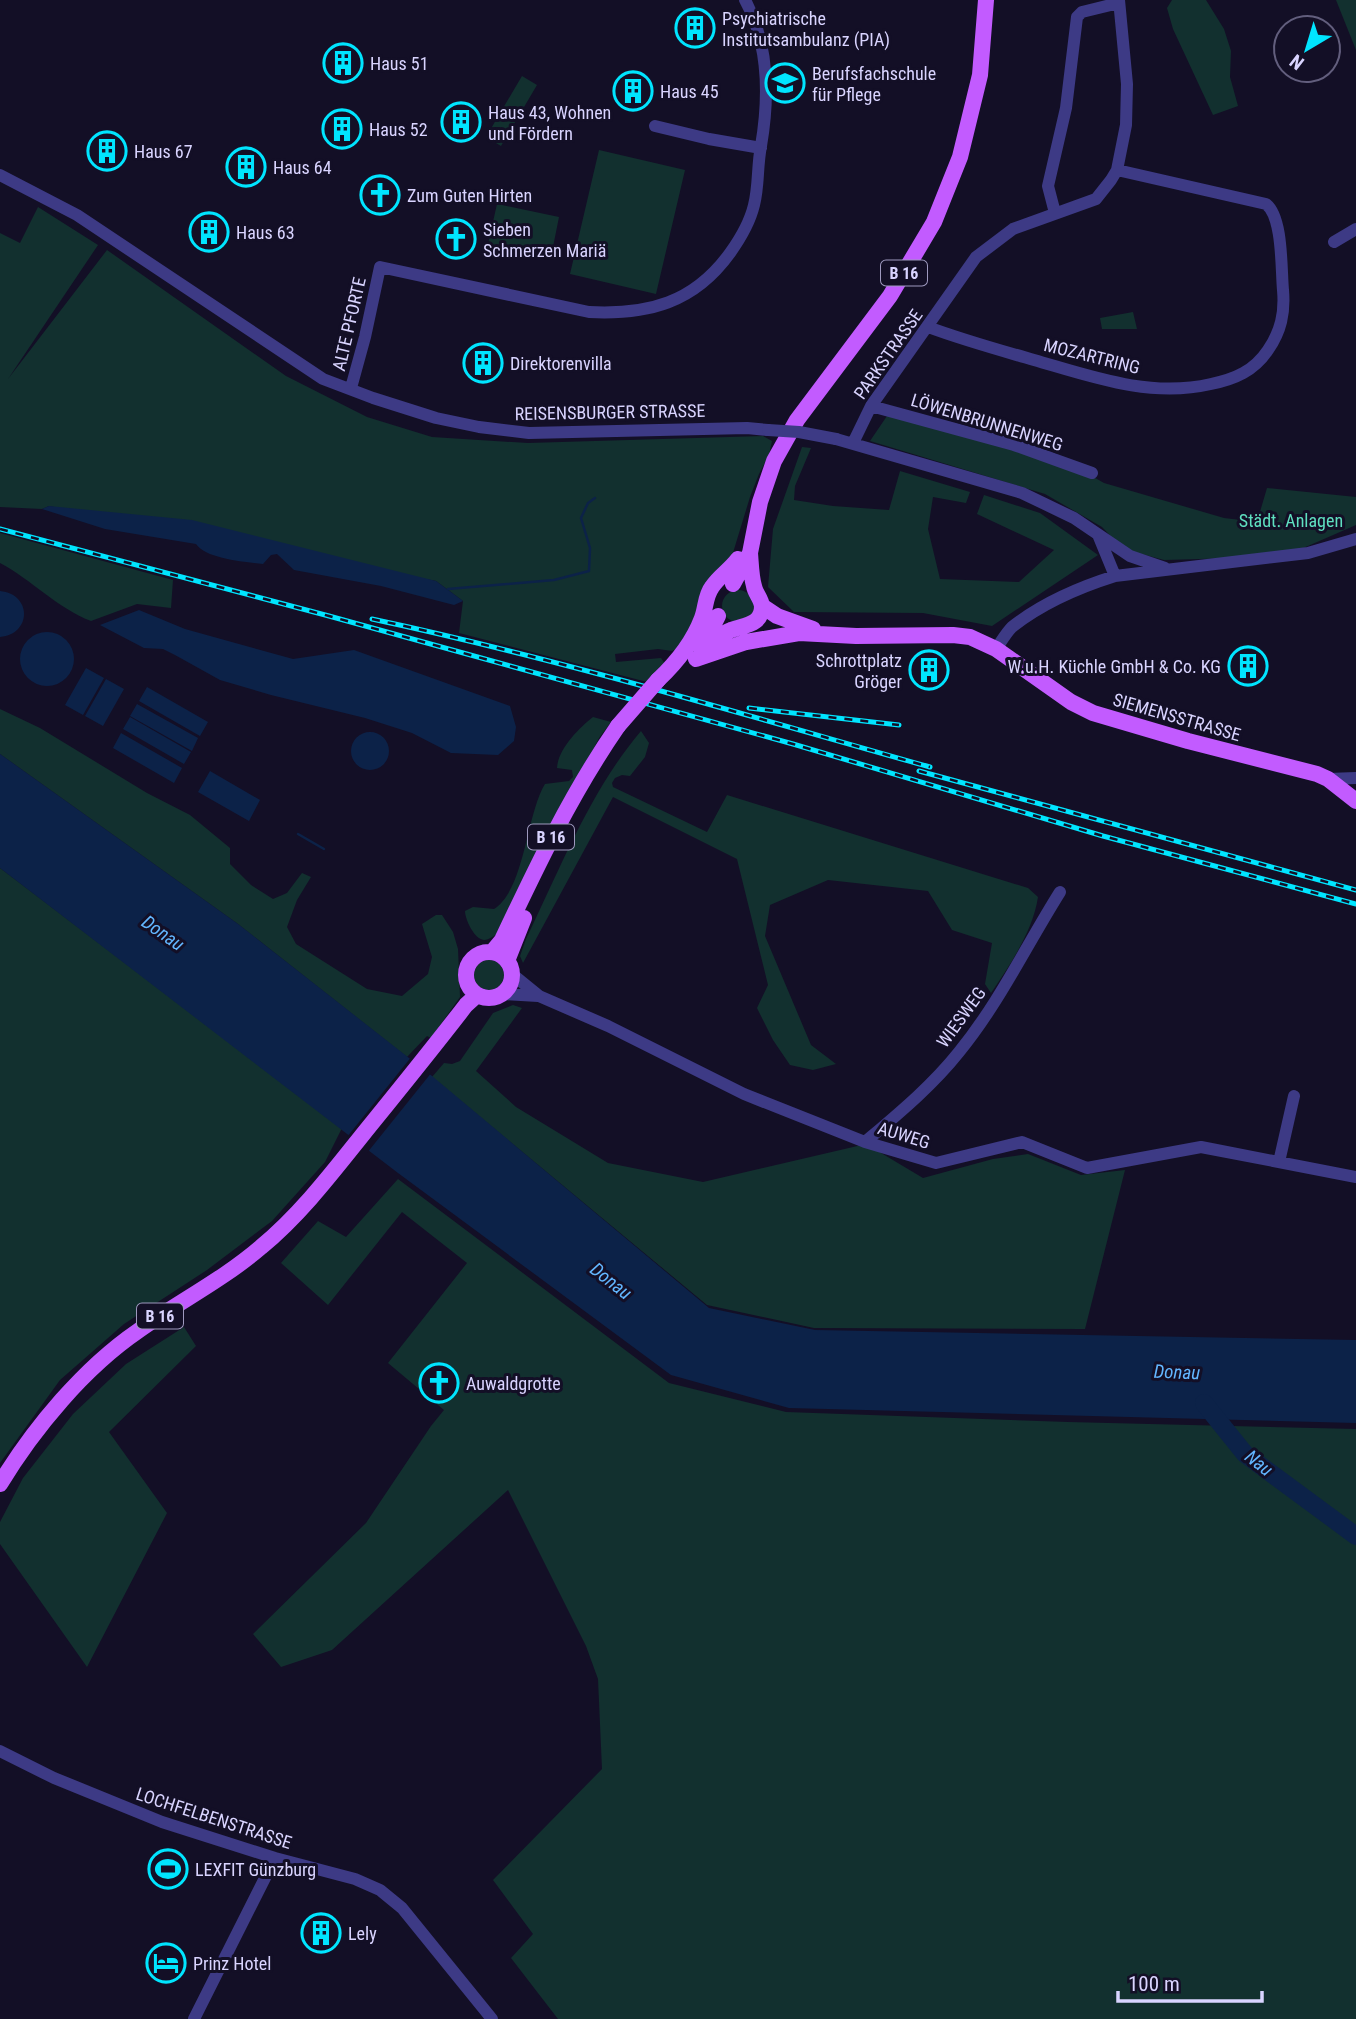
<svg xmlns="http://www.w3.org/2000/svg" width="1356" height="2019" font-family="'Roboto Condensed',sans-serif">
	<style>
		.green { fill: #12302f }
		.water { fill: #0c2248 }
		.pier { fill: #130f26 }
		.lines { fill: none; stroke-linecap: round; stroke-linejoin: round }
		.stream { stroke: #0c2248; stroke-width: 2.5 }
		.river { stroke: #0c2248; stroke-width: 18 }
		.minor { stroke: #3d3a85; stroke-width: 12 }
		.major { stroke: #c25bff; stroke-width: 16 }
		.rail-casing { stroke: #00e5ff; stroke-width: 5 }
		.rail { stroke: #130f26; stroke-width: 2.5; stroke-dasharray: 8; stroke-linecap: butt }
		.minor-bridge { stroke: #3d3a85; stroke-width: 12 }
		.major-bridge { stroke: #c25bff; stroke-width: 16 }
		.labels { text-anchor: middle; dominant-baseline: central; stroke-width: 6; stroke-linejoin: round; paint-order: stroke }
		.shield { fill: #130f26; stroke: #9e99be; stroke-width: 2 }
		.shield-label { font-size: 16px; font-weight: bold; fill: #d9d4ff }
		.poi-label { font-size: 18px; fill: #d9d4ff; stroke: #130f26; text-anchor: start }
		.street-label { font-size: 18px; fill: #d9d4ff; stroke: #130f26 }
		.park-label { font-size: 18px; fill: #5fe0c0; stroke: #130f26 }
		.water-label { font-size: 19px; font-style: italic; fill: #62b6ff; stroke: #130f26 }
	</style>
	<rect width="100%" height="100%" fill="#130f26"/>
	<path class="green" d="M1172 0H1206L1224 29 1231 51 1230 77 1238 106 1213 115 1173 29 1167 8Z
		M1336 0H1356V50Z
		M522 76 537 85 501 146 486 137Z
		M599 150 685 170 656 294 570 274Z
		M497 204 559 217 551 257 533 253 531 259 523 257 524 251 488 244Z
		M38 207 98 245 8 379 107 250 286 376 367 417 432 437 528 443 763 436 772 441 769 455 759 474 750 497 732 556 679 648 672 651 658 649 615 654 616 662 661 658 665 664 647 682 459 633 463 601 436 581 49 506 42 509 0 507V233L20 243Z
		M1133 312 1137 329H1102L1100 318Z
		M889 413 1069 463 1104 483 1224 518 1257 522 1267 488 1356 497V525L1301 549 1236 558 1164 560 1123 549 1102 527 1045 494 870 441Z
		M802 447 811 448 795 486 794 500 833 506 889 510 900 471 970 492 966 503 933 497 928 529 940 579 1019 582 1054 550 977 514 984 495 1040 513 1098 555 992 626 923 613 794 612 768 587 773 529Z
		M0 533 173 580 171 608 137 604 91 621C57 608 32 580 0 563Z
		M722 606a16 16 0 1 1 32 0a16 16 0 1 1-32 0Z
		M0 709 40 728 147 793 190 815 230 848V864L251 885 273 899 287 893 302 873 311 877 297 900 287 927 296 944 367 989 402 996 428 974 432 957 422 924 436 915H442L453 932 458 949 460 997 431 1038 427 1036 407 1057 238 924 0 754Z
		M593 717 611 722 599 738 500 933C495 935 489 940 484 940 474 939 465 919 465 911L473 907 494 909C525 889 526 815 545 784L569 781 573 777 572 770 557 768C558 749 579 728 593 717Z
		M641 731 649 743 645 757 630 776 622 775 615 778 612 783 613 787 707 832 727 795 1028 888 1038 897C1033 931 1010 965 991 993L985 984 992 943 952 930 928 891 828 880 770 905 765 936 811 1045 836 1064 813 1070 790 1065 773 1040 757 1008 768 985 737 859 613 797 523 963 520 956 526 939C560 869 590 791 641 731Z
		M0 868 342 1128 325 1162 272 1221 207 1270 124 1324 60 1380 0 1463Z
		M474 975a15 15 0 1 1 30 0a15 15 0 1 1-30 0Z
		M513 1005 522 1008 476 1071 516 1107 608 1163 703 1182 866 1144 923 1178 993 1159 1028 1154 1081 1175 1125 1170 1085 1329 814 1328 707 1305 432 1077 444 1063 452 1064 460 1061 493 1013Z
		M398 1179 669 1383 786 1412 1068 1422 1356 1429V2019H558L511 1958 533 1934 493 1880 602 1769 598 1679 586 1646 508 1490 332 1650 281 1667 253 1634 366 1523 431 1426 444 1410 388 1363 467 1263 402 1212 328 1305 281 1263 318 1221 346 1237Z
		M184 1327 196 1346 109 1432 167 1513 87 1667 0 1544V1522L23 1478 73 1414 126 1364Z"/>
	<path class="water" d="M49 506 192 520 436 581 463 601 454 605 381 586 294 570 277 554 271 555 263 564C246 562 206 559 196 544L105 529 42 509Z
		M0 591C32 594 32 634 0 637Z
		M139 610 185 629 293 659 354 650 510 706 516 727 514 741 498 755 451 753 412 733 365 718 271 695 220 680 175 655 163 649 144 648 100 625Z
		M20 659a27 27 0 1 1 54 0a27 27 0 1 1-54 0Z
		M86 668 104 678 83 715 65 705Z
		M106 679 124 689 103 726 85 716Z
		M147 687 208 722 200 736 139 701Z
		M137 704 198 738 192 751 130 716Z
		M130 717 191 752 184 764 123 729Z
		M351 751a19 19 0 1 1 38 0a19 19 0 1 1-38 0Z
		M121 733 182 768 174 783 113 748Z
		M0 754 238 924 432 1076 709 1308 815 1330 1356 1340V1423L789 1408 671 1375 398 1173 0 868Z
		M210 771 260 800 249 821 198 792Z"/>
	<path class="pier" d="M412 1056 432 1072 367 1153 347 1137Z"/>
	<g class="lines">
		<path class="stream" d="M448 589 554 580 589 571 590 548 581 518 588 503 595 498
			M298 834 324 849"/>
		<path class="river" d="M1204 1403 1245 1454 1356 1536"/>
		<path class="minor" d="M655 126 709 139 761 148
			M0 175 77 215 323 379 373 398 436 418 479 427 529 433 747 428 768 430
			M1055 213 1048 186 1066 108 1077 17 1082 12 1119 3
			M1334 242 1356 229
			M928 327C963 340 999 350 1034 360 1093 377 1150 398 1211 384 1235 379 1254 371 1268 350 1281 331 1285 313 1283 290 1281 269 1283 217 1266 204L1117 170
			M351 388 365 337 380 267 589 312C648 315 694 303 730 253 740 239 750 222 754 205 759 186 757 166 761 146 769 99 769 44 745 0
			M871 406 1014 445 1092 473
			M836 439 1022 493 1074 518 1130 556 1165 568
			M853 443 871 406 976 257 1013 229 1096 199 1111 180 1117 170 1126 125 1127 84 1119 0
			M1099 537 1115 576
			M996 649C1001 642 1006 633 1012 627 1041 604 1080 587 1115 576L1308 553 1356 539
			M1328 779 1356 778
			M512 974 539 996 608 1026 744 1094 865 1142 936 1163 1022 1142 1087 1168 1201 1147 1356 1177
			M502 994 538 996
			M865 1142C898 1114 932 1086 959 1052 999 1003 1026 946 1060 892
			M1279 1162 1294 1096
			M0 1751 54 1778 162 1822 275 1858 355 1879 380 1890 402 1908 492 2019
			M194 2019 275 1858"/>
		<path class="major" d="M733 584 750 553 760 502 774 461 797 420 890 296 934 222 960 157 980 75 986 0
			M762 606 777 616 813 629
			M698 644 710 632 718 616
			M701 654C709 646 720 634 731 630 743 625 762 626 762 606 761 598 755 593 754 586 751 576 751 564 750 553
			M696 659 746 642 799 633 856 636 953 635 970 637 996 649 1071 702 1093 713 1188 741 1317 774 1328 779 1356 801
			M658 680C676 663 693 642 702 618 706 608 705 596 712 587 719 576 730 570 738 559
			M466 975a23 23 0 1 1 46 0a23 23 0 1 1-46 0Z
			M492 952 502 940C537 866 571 794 618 726
			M507 961 524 918
			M0 1484C34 1428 84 1368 138 1331 177 1303 224 1279 261 1247 300 1215 332 1173 364 1133 398 1091 433 1048 466 1005L477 995"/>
		<g class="rail-casing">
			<path id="rail" d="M0 529 329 616 793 744 1103 836 1356 904
				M372 619C560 659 745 715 930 767
				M749 708 899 725
				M919 771 1356 890"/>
		</g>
		<use href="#rail" class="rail"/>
		<path class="minor-bridge" d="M768 430 799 432 836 439"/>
		<path class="major-bridge" d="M618 726 658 680"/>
	</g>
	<defs>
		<g id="building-ring" transform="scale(2.0125)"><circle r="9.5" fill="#130f26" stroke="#00e5ff" stroke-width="1.5"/><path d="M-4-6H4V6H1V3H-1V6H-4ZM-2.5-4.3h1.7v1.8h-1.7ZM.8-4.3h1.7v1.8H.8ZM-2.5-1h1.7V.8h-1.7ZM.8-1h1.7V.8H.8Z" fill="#00e5ff"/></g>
		<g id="university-ring" transform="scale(2.0125)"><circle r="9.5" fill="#130f26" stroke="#00e5ff" stroke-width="1.5"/><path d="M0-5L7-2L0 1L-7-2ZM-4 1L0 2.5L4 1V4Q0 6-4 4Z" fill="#00e5ff"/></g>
		<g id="church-ring" transform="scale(2.0125)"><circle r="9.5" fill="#130f26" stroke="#00e5ff" stroke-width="1.5"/><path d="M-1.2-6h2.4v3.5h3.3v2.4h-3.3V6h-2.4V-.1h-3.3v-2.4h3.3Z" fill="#00e5ff"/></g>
		<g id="stadium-ring" transform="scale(2.0125)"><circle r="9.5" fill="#130f26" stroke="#00e5ff" stroke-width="1.5"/><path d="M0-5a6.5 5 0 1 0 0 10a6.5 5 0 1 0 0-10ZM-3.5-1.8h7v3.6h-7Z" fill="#00e5ff"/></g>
		<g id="hotel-ring" transform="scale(2.0125)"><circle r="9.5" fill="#130f26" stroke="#00e5ff" stroke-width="1.5"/><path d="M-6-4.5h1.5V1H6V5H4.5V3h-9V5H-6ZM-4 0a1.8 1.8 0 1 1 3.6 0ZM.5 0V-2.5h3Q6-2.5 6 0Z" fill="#00e5ff"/></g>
	</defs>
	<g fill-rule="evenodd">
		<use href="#building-ring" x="695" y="28"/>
		<use href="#building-ring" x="343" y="63"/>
		<use href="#university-ring" x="785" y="83"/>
		<use href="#building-ring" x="633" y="91"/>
		<use href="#building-ring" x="461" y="122"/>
		<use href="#building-ring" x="342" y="129"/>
		<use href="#building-ring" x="107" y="151"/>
		<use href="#building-ring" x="246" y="167"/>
		<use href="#church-ring" x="380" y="195"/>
		<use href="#building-ring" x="209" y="232"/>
		<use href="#church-ring" x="456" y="239"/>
		<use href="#building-ring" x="483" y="363"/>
		<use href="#building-ring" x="1248" y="666"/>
		<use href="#building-ring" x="929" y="670"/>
		<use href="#church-ring" x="439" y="1383"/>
		<use href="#stadium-ring" x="168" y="1869"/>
		<use href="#building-ring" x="321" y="1933"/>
		<use href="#hotel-ring" x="166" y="1963"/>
	</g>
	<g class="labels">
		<g class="shield">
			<rect x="881" y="260.5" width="46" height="25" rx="5"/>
			<rect x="528" y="824.5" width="46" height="25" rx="5"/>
			<rect x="137" y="1303.5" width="46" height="25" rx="5"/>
		</g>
		<g class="shield-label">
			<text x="904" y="273">B 16</text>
			<text x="551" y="837">B 16</text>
			<text x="160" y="1316">B 16</text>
		</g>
		<g class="poi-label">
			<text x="722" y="18">Psychiatrische<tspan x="722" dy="21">Institutsambulanz (PIA)</tspan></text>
			<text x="370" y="63">Haus 51</text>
			<text x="812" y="73">Berufsfachschule<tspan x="812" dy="21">für Pflege</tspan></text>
			<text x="660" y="91">Haus 45</text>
			<text x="488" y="112">Haus 43, Wohnen<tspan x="488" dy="21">und Fördern</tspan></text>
			<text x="369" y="129">Haus 52</text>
			<text x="134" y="151">Haus 67</text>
			<text x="273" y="167">Haus 64</text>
			<text x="407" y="195">Zum Guten Hirten</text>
			<text x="483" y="229">Sieben<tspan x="483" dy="21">Schmerzen Mariä</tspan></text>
			<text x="236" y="232">Haus 63</text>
			<text x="510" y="363">Direktorenvilla</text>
			<text x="902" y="660" text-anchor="end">Schrottplatz<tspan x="902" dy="21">Gröger</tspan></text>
			<text x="1221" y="666" text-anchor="end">W.u.H. Küchle GmbH &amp; Co. KG</text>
			<text x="466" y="1383">Auwaldgrotte</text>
			<text x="195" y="1869">LEXFIT Günzburg</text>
			<text x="348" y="1933">Lely</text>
			<text x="193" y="1963">Prinz Hotel</text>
		</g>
		<g class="street-label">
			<text transform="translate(349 324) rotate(-77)">ALTE PFORTE</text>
			<text transform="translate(888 354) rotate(-55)">PARKSTRASSE</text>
			<text transform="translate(1092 356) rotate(14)">MOZARTRING</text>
			<text transform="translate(610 412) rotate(-1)">REISENSBURGER STRASSE</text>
			<text transform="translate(987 422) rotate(17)">LÖWENBRUNNENWEG</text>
			<text transform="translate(1177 717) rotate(16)">SIEMENSSTRASSE</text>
			<text transform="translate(961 1017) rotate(-54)">WIESWEG</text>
			<text transform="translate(904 1135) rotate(17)">AUWEG</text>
			<text transform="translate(214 1818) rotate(18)">LOCHFELBENSTRASSE</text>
		</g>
		<g class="park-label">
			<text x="1291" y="520">Städt. Anlagen</text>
		</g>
		<g class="water-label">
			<text transform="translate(163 933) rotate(35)">Donau</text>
			<text transform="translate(611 1281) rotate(38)">Donau</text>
			<text transform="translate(1177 1372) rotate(2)">Donau</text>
			<text transform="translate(1259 1463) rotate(39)">Nau</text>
		</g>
	</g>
	<g transform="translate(1307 49) rotate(218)"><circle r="33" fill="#130f26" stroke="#625e7d" stroke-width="2"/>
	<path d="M0-5L12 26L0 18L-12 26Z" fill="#00e5ff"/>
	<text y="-10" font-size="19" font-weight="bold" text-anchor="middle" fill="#d9d4ff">N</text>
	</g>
	<path d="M1118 1991v10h144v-10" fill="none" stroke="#d9d4ff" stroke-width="3.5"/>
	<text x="1128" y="1991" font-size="21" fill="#d9d4ff" stroke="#130f26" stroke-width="5" paint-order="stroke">100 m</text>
</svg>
